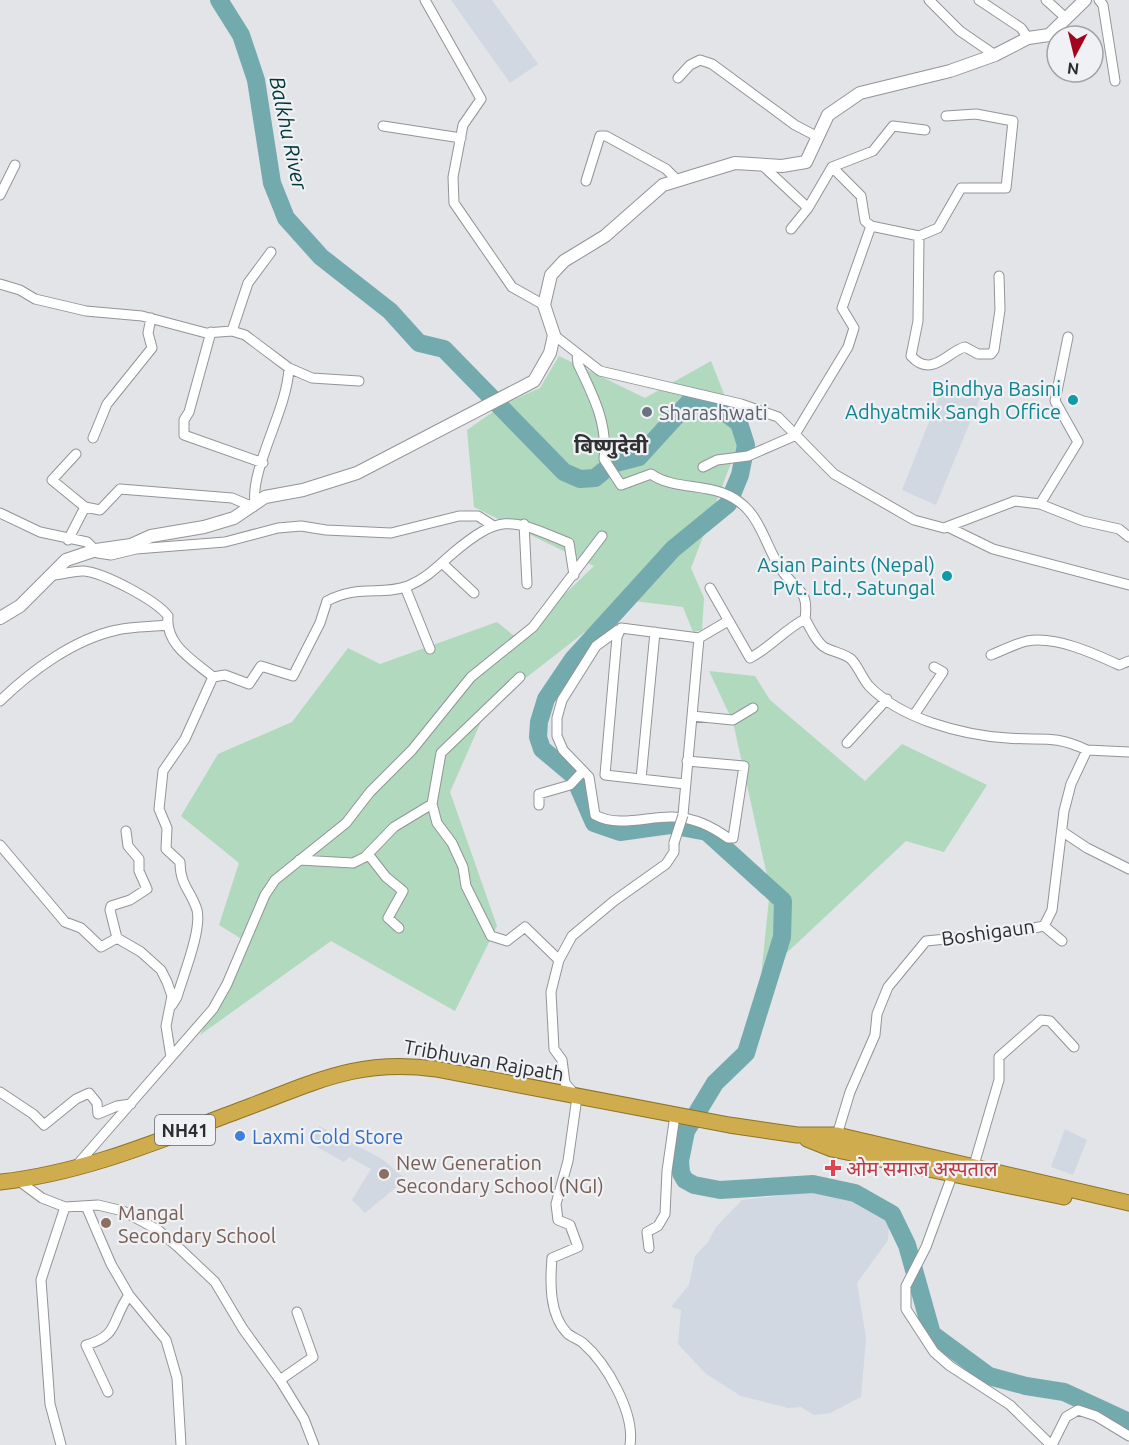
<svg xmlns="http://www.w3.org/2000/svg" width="1129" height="1445" font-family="Ubuntu,'Noto Sans Devanagari',sans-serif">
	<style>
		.built { fill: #d1d8e1 }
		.green { fill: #b0d9be }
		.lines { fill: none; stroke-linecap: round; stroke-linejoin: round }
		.river { stroke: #73aaad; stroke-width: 18 }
		.minor-casing { stroke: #929497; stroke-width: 11 }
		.tertiary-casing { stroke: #929497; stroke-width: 14 }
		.trunk-casing { stroke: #8e7326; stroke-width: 17 }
		.minor { stroke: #fff; stroke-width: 9 }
		.tertiary { stroke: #fff; stroke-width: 12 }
		.trunk { stroke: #cfac4e; stroke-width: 15 }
		.minor-bridge-casing { stroke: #929497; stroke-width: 11; stroke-linecap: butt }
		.minor-bridge { stroke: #fff; stroke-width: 9 }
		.culture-dot { fill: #0f9aa8; stroke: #eff1f4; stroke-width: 2 }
		.worship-dot { fill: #6b7280; stroke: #eff1f4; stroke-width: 2 }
		.shop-dot { fill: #3f7fe0; stroke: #eff1f4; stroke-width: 2 }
		.health-dot { fill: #e0444e; stroke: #eff1f4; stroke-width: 2 }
		.education-dot { fill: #8d6e63; stroke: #eff1f4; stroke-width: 2 }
		.labels { text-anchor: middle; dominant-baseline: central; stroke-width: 4.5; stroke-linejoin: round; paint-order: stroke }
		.shield { fill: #eff1f4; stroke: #666869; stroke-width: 1.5 }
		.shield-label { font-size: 18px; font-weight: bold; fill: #2c2d2e }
		.culture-label { font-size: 20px; fill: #0d838f; stroke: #eff1f4; text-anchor: end }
		.worship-label { font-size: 20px; fill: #5b616d; stroke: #eff1f4; text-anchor: start }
		.street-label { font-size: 20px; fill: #2c2d2e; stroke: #eff1f4 }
		.shop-label { font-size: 20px; fill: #366cbe; stroke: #eff1f4; text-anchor: start }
		.education-label { font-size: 20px; fill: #785e54; stroke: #eff1f4; text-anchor: start }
		.health-label { font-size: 20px; fill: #be3a42; stroke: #eff1f4; text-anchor: start }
		.water-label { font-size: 21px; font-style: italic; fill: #003639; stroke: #eff1f4 }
		.neighbourhood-label { font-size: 21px; font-weight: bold; fill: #2f3133; stroke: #eff1f4 }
	</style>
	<rect width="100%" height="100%" fill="#e2e4e7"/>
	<path class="built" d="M451 0H492L538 64 510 83Z
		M944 384 980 398 936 505 902 490Z
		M319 1126 382 1159 406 1179 365 1213 352 1200 371 1169 349 1157 344 1162 310 1143Z
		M1065 1129 1087 1140 1073 1175 1051 1167Z
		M827 1190 880 1208 889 1228 888 1240 857 1283 866 1338 861 1397 830 1413 814 1415 801 1407 788 1408 741 1396 706 1374 678 1344 681 1310 671 1307 689 1285 695 1256 708 1242 716 1227 742 1200Z"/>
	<path class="green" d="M559 356 645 398 711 361 741 437 691 568 704 598 702 630 693 632 683 607 626 600 487 708 450 792 497 926 455 1011 331 941 200 1035 245 941 219 925 239 863 181 816 218 754 292 722 348 648 380 664 497 622 518 639 594 566 474 507 467 430 504 404 540 388Z
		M709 671 755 676 770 700 865 781 902 744 987 785 944 852 906 841 761 977 770 889 733 722Z"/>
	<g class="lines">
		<path class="river" d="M219 0 241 35 256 80 272 183 286 218 321 257 390 311 419 343 444 349 564 472 580 479 595 478 612 464 639 457 691 400 723 411 739 423 746 445 740 475 728 504 673 549 573 659 546 699 539 722 538 737 542 749 573 775 594 823 620 832 670 825 707 832 783 901 782 937 746 1053 715 1083 686 1131 680 1161 681 1173 685 1180 694 1185 720 1190 813 1184 855 1193 892 1214 907 1245 932 1334 989 1376 1026 1386 1064 1392 1129 1422"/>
		<g class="minor-casing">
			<path id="minor" d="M425 0 481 99 463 125 453 177 454 203 512 287 544 305
				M929 0 960 31 995 55
				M979 0 1021 28 1028 38
				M1046 0 1067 19
				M1099 0 1103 5 1115 81
				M678 78 690 65 700 60 712 64 795 125 816 136
				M383 126 461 138
				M761 164 808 208 791 229
				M832 167 861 196 865 221 871 226 919 236 938 228 961 188H1006L1013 121 976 114 946 116
				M586 181 600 136H606L666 169 677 180
				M0 195 15 165
				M808 208 832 167 873 151 893 126 925 130
				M919 236 918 321 911 356C932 379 948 351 965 347L978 354H991L994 350 1000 310 999 276
				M0 284 20 290 35 299 86 311 142 316 206 333 232 331 245 335 289 368C287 411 250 468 255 504
				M232 331 248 283 271 252
				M211 332 189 412 184 420V435L263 463
				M554 335 600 371 741 404 778 417 834 474 914 520 944 528 1015 501 1040 504 1083 521 1119 529 1129 537
				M577 354 578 364C593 395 608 424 604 459L621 485 651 474C679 494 721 478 749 511 764 528 769 554 783 572 798 592 809 590 805 619
				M289 368 312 378 359 381
				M93 438 107 404 152 348 148 333 151 318
				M76 454 52 480 85 507 100 510 120 489 232 498 253 507
				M703 467 717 460 748 456 794 436 848 347 854 328 842 308 871 226
				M1040 504 1078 442 1055 401 1068 337
				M0 513 40 532 87 542 98 553 111 555 136 549 225 542 278 528 301 526 326 530 391 533 459 516H478L492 525
				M524 524 527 584
				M948 527 993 549 1129 585
				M68 540 85 507
				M442 563 474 593
				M51 575C62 575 76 570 84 571 104 573 156 600 168 616 165 645 193 660 213 677L225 675 249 684 261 666 293 676 320 623 327 601C359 584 381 596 408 586 426 579 438 566 453 553 503 511 512 520 569 543L574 575
				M405 587 430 649
				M710 588 750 658C771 647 784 630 805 619 810 627 817 644 826 648 834 652 845 654 851 659 858 666 862 678 869 686 901 719 962 735 1007 738 1041 741 1053 734 1087 750
				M618 630 596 646 562 700 557 718V736L563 750 589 777 595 815C619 828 648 816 673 817 695 818 711 826 728 838H733L744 766 687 761
				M699 638 728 621
				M991 655C1003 650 1015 644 1027 641 1056 636 1093 653 1119 665L1129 661
				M520 677 441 753 432 804 437 823 452 843 463 867 466 886 491 936 507 941 525 927 559 960 551 992 554 1049 562 1060 565 1083 577 1097 568 1161 556 1204 558 1220 570 1225 578 1247 552 1258C550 1282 549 1314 567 1333 571 1337 578 1339 583 1343 607 1364 635 1413 630 1445
				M0 701C31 671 74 639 117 630 133 626 151 627 167 625
				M914 715 943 672 934 667
				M847 743 887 699
				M641 779 655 632
				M685 784 605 775 617 637 621 628 699 638 692 716
				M539 805V794L570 785 583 771
				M683 815 692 716 733 720 753 708
				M126 831 128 846 139 859V871L147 889 130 900 111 906 110 910 117 938 141 952 161 970 167 982 172 996 166 1026 171 1057
				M1063 832 1087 848 1129 869
				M0 845 65 922 81 928 101 947 117 938
				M368 854 386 877 403 891 388 918 399 928
				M299 860 353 863 365 857 394 827 432 804
				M1044 926 1062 941
				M559 960 572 936 614 901 666 864 674 852V843
				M172 1005 177 997C183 976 202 930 197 910 191 890 180 886 180 862L166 849 167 828 159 809 163 771 185 739 213 677
				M0 1092 33 1114 44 1125 76 1099 89 1093 97 1103 98 1114 117 1106 131 1104
				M837 1135 850 1092 875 1035 877 1014 888 987 926 941 1007 933 1044 926 1052 910 1064 811 1071 784 1087 750 1129 752
				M77 1165 213 1009 227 984 265 895 275 880 346 823 370 792 412 750 471 677 533 627 602 536
				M974 1165 999 1080V1057L1041 1020 1050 1021 1074 1047
				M953 1173 926 1247 906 1286V1309L934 1352 950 1366 1010 1405 1051 1445
				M19 1181 42 1198 65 1207 98 1205 123 1211 158 1230 178 1247 215 1282 243 1329 280 1380 304 1419 314 1445
				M86 1206 111 1264 129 1295 166 1340 177 1378 181 1445
				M649 1248 647 1232 658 1226 665 1214 667 1171 675 1115
				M280 1380 313 1357 297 1312
				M108 1392 86 1345C119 1336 111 1321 129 1295
				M61 1445 50 1404 41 1280 65 1207
				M1052 1445 1066 1417 1078 1410 1096 1416 1129 1436"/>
		</g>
		<g class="tertiary-casing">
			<path id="tertiary" d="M0 618 20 606 66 560 96 550 131 545 151 536 204 527 234 518 265 497 303 490 357 473 534 381 550 353 554 335 544 305 551 275 564 261 605 236 663 185 735 163 782 166 806 162 828 115 860 93 950 71 995 55 1028 38 1049 35 1085 0"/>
		</g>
		<g class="trunk-casing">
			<path id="trunk" d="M807 1139 832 1149 1064 1197
				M0 1182C87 1173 170 1136 251 1106 320 1080 360 1059 436 1069L729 1125 797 1135H837L1129 1203"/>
		</g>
		<use href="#minor" class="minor"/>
		<use href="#tertiary" class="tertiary"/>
		<use href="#trunk" class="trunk"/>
		<g class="minor-bridge-casing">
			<path id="minor-bridge" d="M674 843 683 815"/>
		</g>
		<use href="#minor-bridge" class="minor-bridge"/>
	</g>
	<g class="culture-dot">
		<circle cx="1073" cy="400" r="6"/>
		<circle cx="947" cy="576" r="6"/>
	</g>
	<circle class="worship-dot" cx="647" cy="412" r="6"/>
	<circle class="shop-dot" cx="240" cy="1136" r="6"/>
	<path class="health-dot" d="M830 1159h6v6h6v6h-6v6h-6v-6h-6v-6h6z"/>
	<g class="education-dot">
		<circle cx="384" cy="1174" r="6"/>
		<circle cx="106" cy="1223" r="6"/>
	</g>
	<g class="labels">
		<rect class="shield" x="155" y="1115" width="60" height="30" rx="4.5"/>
		<g class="shield-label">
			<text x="185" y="1130">NH41</text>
		</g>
		<g class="culture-label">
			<text x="1061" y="388">Bindhya Basini<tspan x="1061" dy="23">Adhyatmik Sangh Office</tspan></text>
			<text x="935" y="564">Asian Paints (Nepal)<tspan x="935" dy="23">Pvt. Ltd., Satungal</tspan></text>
		</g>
		<g class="worship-label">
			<text x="659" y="412">Sharashwati</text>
		</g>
		<g class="street-label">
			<text transform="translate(988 932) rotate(-8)">Boshigaun</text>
			<text transform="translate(484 1060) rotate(10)">Tribhuvan Rajpath</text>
		</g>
		<g class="shop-label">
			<text x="252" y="1136">Laxmi Cold Store</text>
		</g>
		<g class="education-label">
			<text x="396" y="1162">New Generation<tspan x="396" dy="23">Secondary School (NGI)</tspan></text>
			<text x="118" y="1212">Mangal<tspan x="118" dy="23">Secondary School</tspan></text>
		</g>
		<g class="health-label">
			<text x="846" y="1168">ओम समाज अस्पताल</text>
		</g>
		<g class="water-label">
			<text transform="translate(289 133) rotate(78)">Balkhu River</text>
		</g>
		<g class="neighbourhood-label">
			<text x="611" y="445">बिष्णुदेवी</text>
		</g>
	</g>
	<g transform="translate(1075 54) rotate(187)"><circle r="28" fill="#eff1f4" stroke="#a1a3a5" stroke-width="1.5"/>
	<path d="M0-4.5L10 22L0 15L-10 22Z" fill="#a2051b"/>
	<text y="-9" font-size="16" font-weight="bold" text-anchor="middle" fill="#2c2d2e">N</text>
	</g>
</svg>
